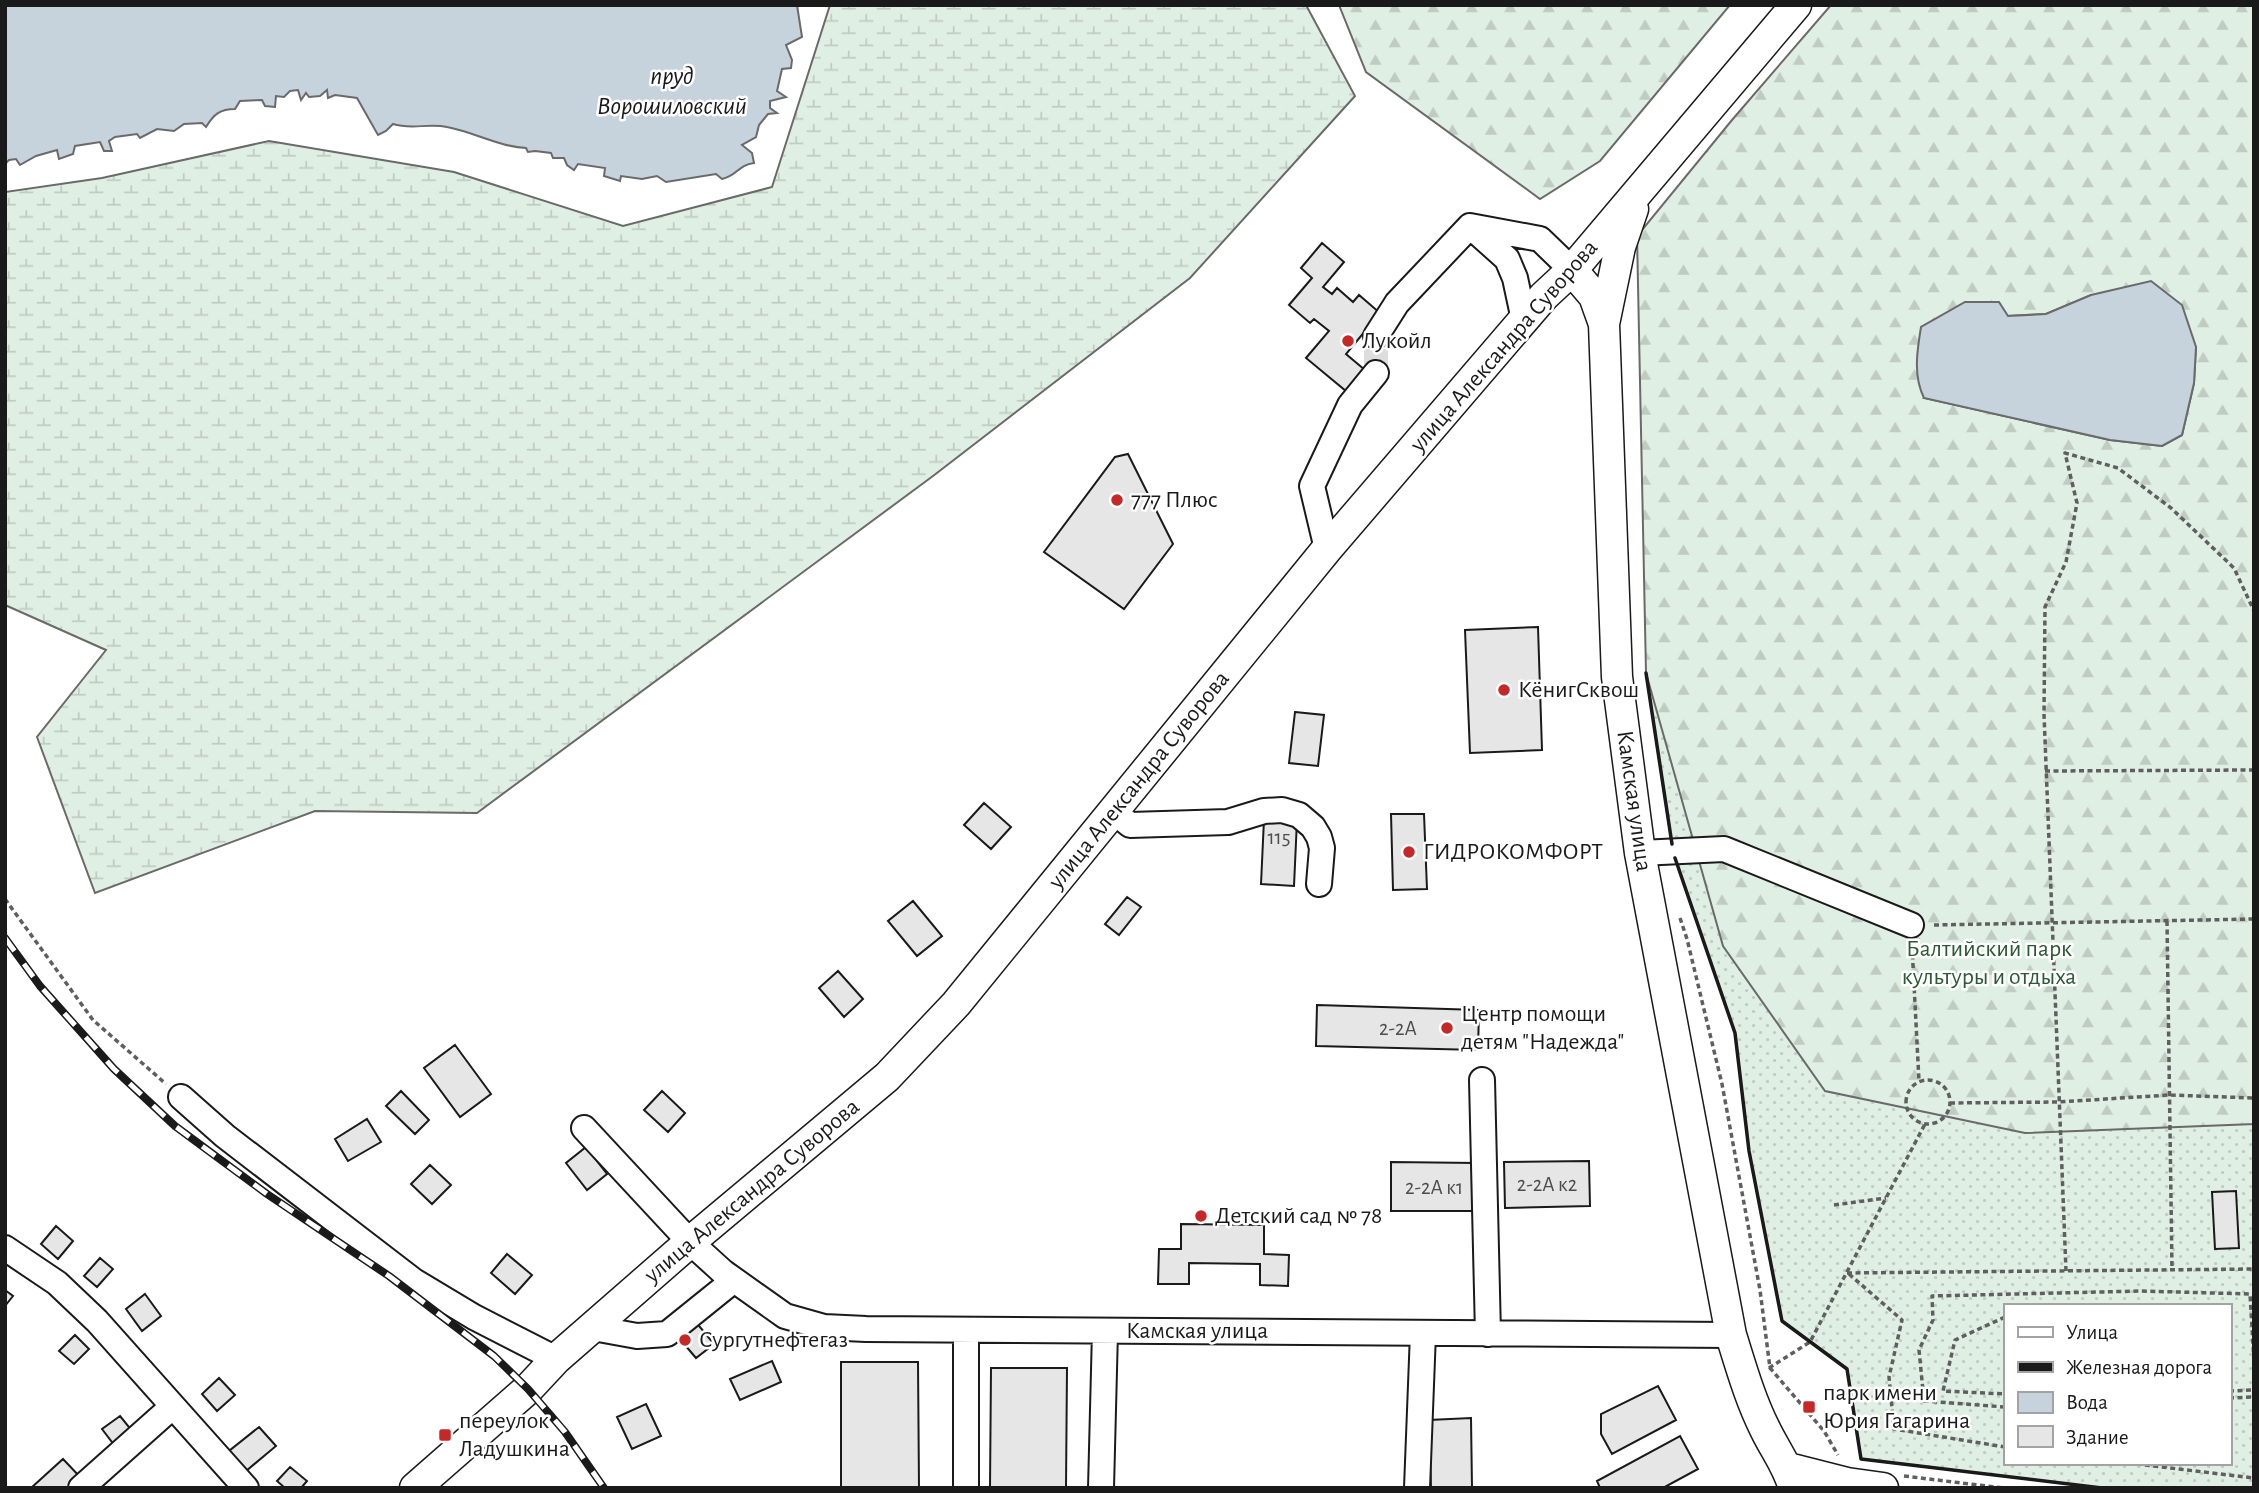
<svg xmlns="http://www.w3.org/2000/svg" width="2259" height="1493" font-family="'Alegreya Sans',sans-serif">
	<style>
		.grass { fill: url(#grass-dots); stroke: #6a6a6a; stroke-width: 2; fill-rule: evenodd }
		.forest { fill: url(#forest-firs); stroke: #6a6a6a; stroke-width: 2; fill-rule: evenodd }
		.wetland { fill: url(#wetland-marsh); stroke: #6a6a6a; stroke-width: 2 }
		.water { fill: #c6d2dc; stroke: #6a6a6a; stroke-width: 2 }
		.building { fill: #e6e6e6; stroke: #1a1a1a; stroke-width: 2 }
		.lines { fill: none; stroke-linecap: round; stroke-linejoin: round }
		.minor-tunnel { stroke: #ddd; stroke-width: 24; stroke-dasharray: 24 12; stroke-linecap: butt }
		.minor-casing { stroke: #1a1a1a; stroke-width: 28 }
		.major-casing { stroke: #1a1a1a; stroke-width: 33 }
		.path { stroke: #5f5f5f; stroke-width: 3.5; stroke-dasharray: 5 3.5; stroke-linecap: butt }
		.minor { stroke: #fff; stroke-width: 24 }
		.major { stroke: #fff; stroke-width: 30 }
		.rail-casing { stroke: #1a1a1a; stroke-width: 8 }
		.rail { stroke: #fff; stroke-width: 5; stroke-dasharray: 16; stroke-linecap: butt }
		.wall { stroke: #1a1a1a; stroke-width: 3.5 }
		.poi-dot { fill: #c62828; stroke: #fff; stroke-width: 2.5 }
		.labels { text-anchor: middle; dominant-baseline: central; stroke-width: 5; stroke-linejoin: round; paint-order: stroke }
		.number-label { font-size: 21px; fill: #4d4d4d }
		.poi-label { font-size: 24px; fill: #1a1a1a; stroke: #fff; text-anchor: start }
		.street-label { font-size: 24px; fill: #1a1a1a; stroke: #fff }
		.park-label { font-size: 24px; fill: #2b5a34; stroke: #fff }
		.water-label { font-size: 26px; font-style: italic; fill: #1a1a1a; stroke: #fff }
	</style>
	<defs>
		<pattern id="grass-dots" width="8" height="8" patternUnits="userSpaceOnUse" patternTransform="scale(1.75)"><rect width="8" height="8" fill="#e0efe3"/><path d="M2 2h.1M6 6h.1" fill="none" stroke="#c0ccc2" stroke-width="1.8" stroke-linecap="round"/></pattern>
		<pattern id="forest-firs" width="22" height="20" patternUnits="userSpaceOnUse" patternTransform="scale(1.75)"><rect width="22" height="20" fill="#e0efe3"/><path d="M5 1l3.5 6h-7zM16 11l3.5 6h-7z" fill="#c0ccc2"/></pattern>
		<pattern id="wetland-marsh" width="20" height="14" patternUnits="userSpaceOnUse" patternTransform="scale(1.75)"><rect width="20" height="14" fill="#e0efe3"/><path d="M1 5h8M5 5V1M11 12h8M15 12V8" fill="none" stroke="#c0ccc2"/></pattern>
	</defs>
	<rect width="100%" height="100%" fill="#fff"/>
	<path class="grass" d="M2254 638V1488H2102L1861 1459 1847 1369 1782 1321 1749 1151 1735 1033 1673 852 1646 673 1721 682ZM2005 1306H2229V1463H2005Z"/>
	<path class="forest" d="M1339 5H1730L1600 161 1540 199 1366 72Z
		M1831 5H2254V1124L2025 1133 1825 1091 1723 946 1646 673 1637 236 1732 120ZM2091 295 2196 347 2194 383 2182 435 2162 446 2110 440 1924 398 2007 316 2046 314Z"/>
	<path class="wetland" d="M830 5H1306L1355 96 1190 278 933 476 477 813 315 811 95 893 37 737 106 650 5 605V192L102 178 269 141 454 172 623 226 772 187Z"/>
	<path class="water" d="M5 5H797L802 37 786 45 792 60 791 68 782 69 777 91 786 97 770 101V108L777 113 768 114 759 125 756 137 742 145 752 153 754 163C738 165 737 176 722 179L716 174 666 182 657 176 642 179 621 176 620 181 604 176 605 168 578 164 574 170 567 165 564 158H553L551 153 535 151 528 152 526 148C500 147 474 132 447 127 428 123 411 130 393 124L386 131 378 135 357 98 335 95 328 98 327 90 320 96 309 97 306 93 301 100 298 90 290 91 284 97 276 96 275 107 265 106 262 100 240 101 235 109C220 109 214 114 206 127L202 123 184 124 174 131 157 129 140 138 137 134 115 137 109 141 112 151H104L100 142 75 146 73 154 59 159 57 150 36 156 20 165 16 159 9 160 5 164Z
		M2151 281 2182 305 2196 347 2194 383 2182 435 2162 446 2110 440 1924 398C1913 376 1917 351 1921 327L1965 302H1999L2008 316 2046 314 2091 295Z"/>
	<path class="building" d="M1322 243 1344 262 1323 287 1332 294 1337 288 1353 302 1359 295 1380 313 1346 354 1371 375 1352 396 1306 358 1329 331 1314 319 1310 323 1289 305 1312 278 1301 268Z
		M1128 454 1173 544 1124 609 1044 552 1115 457Z
		M1538 627 1542 750 1470 753 1465 630Z
		M1295 712 1324 715 1318 766 1289 763Z
		M984 803 1011 827 991 849 964 825Z
		M1391 814H1424L1427 889 1393 890Z
		M1264 819 1297 820 1294 886 1261 884Z
		M1127 897 1141 907 1119 935 1105 924Z
		M913 901 942 936 917 956 888 921Z
		M838 971 863 999 844 1017 819 988Z
		M1317 1005 1479 1010 1478 1050 1316 1046Z
		M455 1045 491 1094 460 1117 424 1068Z
		M401 1091 429 1120 415 1134 386 1106Z
		M662 1091 685 1113 668 1132 644 1110Z
		M367 1119 381 1142 348 1161 335 1139Z
		M586 1147 607 1174 587 1190 566 1163Z
		M1589 1161 1590 1206 1505 1208 1504 1162Z
		M1391 1162 1477 1163 1476 1211H1391Z
		M430 1165 451 1185 432 1204 411 1184Z
		M2236 1191 2239 1248 2215 1249 2212 1192Z
		M1181 1224 1264 1225V1254L1289 1255 1288 1286 1260 1285V1264L1189 1263V1284H1158L1159 1249H1181Z
		M56 1226 73 1241 58 1259 41 1244Z
		M507 1254 532 1275 515 1294 491 1273Z
		M100 1258 113 1269 97 1287 84 1276Z
		M5 1290 13 1296 5 1306Z
		M145 1294 161 1316 142 1331 126 1309Z
		M686 1310 714 1344 696 1358 668 1325Z
		M75 1335 89 1349 74 1364 59 1351Z
		M772 1361 781 1382 740 1400 730 1379Z
		M841 1362H918L919 1488H841Z
		M991 1368H1067L1066 1488H990Z
		M219 1378 235 1395 217 1411 202 1394Z
		M1658 1386 1676 1420 1612 1454 1601 1434V1414Z
		M646 1404 661 1436 632 1449 617 1417Z
		M120 1416 133 1432 115 1446 102 1429Z
		M1471 1418 1472 1488H1431L1429 1420Z
		M259 1427 276 1446 246 1471 229 1451Z
		M1680 1436 1698 1469 1663 1488H1600L1597 1481Z
		M63 1459 82 1479 72 1488H31Z
		M290 1467 307 1481 301 1488H285L277 1481Z"/>
	<g class="lines">
		<path class="minor-tunnel" d="M1376 373V336"/>
		<g class="minor-casing">
			<path id="minor" d="M1470 226 1507 259 1515 278 1524 320
				M1376 336 1397 303 1470 226 1540 239 1572 270
				M1327 549 1312 486 1350 405 1376 373
				M1114 812 1130 825 1228 822 1264 811 1282 810 1299 815 1313 827 1319 837 1322 848 1319 884
				M1640 853 1724 849 1911 925
				M1482 1080 1488 1334
				M181 1097 225 1136 414 1281 474 1317 556 1359
				M584 1128 690 1242 723 1272 785 1316 824 1327 866 1329 1731 1335
				M5 1248 57 1283 97 1321 246 1488
				M593 1328 637 1336 667 1334 734 1280
				M966 1330V1488
				M81 1488 172 1407
				M1101 1488 1105 1331
				M1417 1488 1423 1333"/>
		</g>
		<g class="major-casing">
			<path id="major" d="M1572 270 1594 296 1604 324 1617 677 1640 853 1731 1335C1741 1367 1750 1399 1765 1429 1775 1450 1787 1464 1794 1488
				M1604 324 1620 247 1633 209
				M1788 1468 1847 1483 1883 1488
				M415 1488 528 1389 556 1359 690 1242 887 1077 956 1004 1327 549 1544 296 1572 270 1796 5"/>
		</g>
		<path class="path" d="M2045 771 2254 770
			M5 899 93 1020 166 1084
			M1680 918 1687 939 1722 1084 1760 1290 1770 1368 1824 1431 1838 1455
			M2167 921 2172 1269
			M1934 925 2254 919
			M1912 946 1919 1081
			M1906 1102a22 22 0 1 1 44 0a22 22 0 1 1-44 0Z
			M1950 1103 2058 1102 2169 1095 2254 1098
			M1834 1205 1886 1198
			M2066 1271 2044 714 2045 607 2066 562 2077 503 2065 453 2118 468 2171 508 2234 568 2254 611
			M1847 1273 2254 1269
			M1849 1274 1902 1320 1889 1377 1894 1429 2005 1447
			M2005 1317 1955 1340 1943 1391 2005 1394
			M1769 1368 1810 1342 1925 1124
			M2229 1391 2254 1390
			M2229 1398 2254 1397
			M2005 1407 1924 1401 1919 1350 1933 1320 1932 1296 2141 1291 2250 1294 2254 1361
			M2128 1463 2254 1478
			M1904 1476 2003 1488"/>
		<use href="#minor" class="minor"/>
		<use href="#major" class="major"/>
		<g class="rail-casing">
			<path id="rail" d="M5 938 40 986 114 1069 175 1126 267 1194 389 1276 494 1356 528 1389 565 1432 604 1488"/>
		</g>
		<use href="#rail" class="rail"/>
		<path class="wall" d="M1646 673 1672 844
			M1675 858 1735 1033 1749 1151 1782 1321 1847 1369 1861 1459 2102 1488"/>
	</g>
	<g class="poi-dot">
		<circle cx="1348" cy="341" r="7"/>
		<circle cx="1117" cy="500" r="7"/>
		<circle cx="1504" cy="690" r="7"/>
		<circle cx="1409" cy="852" r="7"/>
		<circle cx="1447" cy="1028" r="7"/>
		<circle cx="1201" cy="1216" r="7"/>
		<circle cx="685" cy="1340" r="7"/>
		<rect x="1802" y="1400" width="14" height="14" rx="3.5"/>
		<rect x="438" y="1428" width="14" height="14" rx="3.5"/>
	</g>
	<g class="labels">
		<g class="number-label">
			<text x="1279" y="837">115</text>
			<text x="1398" y="1028">2-2А</text>
			<text x="1547" y="1184">2-2А к2</text>
			<text x="1434" y="1187">2-2А к1</text>
		</g>
		<g class="poi-label">
			<text x="1362" y="341">Лукойл</text>
			<text x="1131" y="500">777 Плюс</text>
			<text x="1518" y="690">КёнигСквош</text>
			<text x="1423" y="852">ГИДРОКОМФОРТ</text>
			<text x="1461" y="1014">Центр помощи<tspan x="1461" dy="28">детям "Надежда"</tspan></text>
			<text x="1215" y="1216">Детский сад № 78</text>
			<text x="699" y="1340">Сургутнефтегаз</text>
			<text x="1823" y="1393">парк имени<tspan x="1823" dy="28">Юрия Гагарина</tspan></text>
			<text x="459" y="1421">переулок<tspan x="459" dy="28">Ладушкина</tspan></text>
		</g>
		<g class="street-label">
			<text transform="translate(1504 346) rotate(-49)">улица Александра Суворова</text>
			<text transform="translate(1139 780) rotate(-51)">улица Александра Суворова</text>
			<text transform="translate(1634 801) rotate(82)">Камская улица</text>
			<text transform="translate(752 1191) rotate(-40)">улица Александра Суворова</text>
			<text x="1197" y="1331">Камская улица</text>
		</g>
		<g class="park-label">
			<text x="1989" y="949">Балтийский парк<tspan x="1989" dy="28">культуры и отдыха</tspan></text>
		</g>
		<g class="water-label">
			<text x="672" y="76">пруд<tspan x="672" dy="30">Ворошиловский</tspan></text>
		</g>
	</g>
	<rect width="2259" height="1493" fill="none" stroke="#1a1a1a" stroke-width="14"/>
	<rect x="2004" y="1304" width="228" height="161" fill="#ffffff" stroke="#a3a3a3" stroke-width="2"/>
	<rect x="2018" y="1327" width="35" height="10" fill="#ffffff" stroke="#a3a3a3" stroke-width="2"/>
	<text x="2066" y="1339" font-size="21" fill="#1a1a1a">Улица</text>
	<rect x="2018" y="1362" width="35" height="10" fill="#1a1a1a" stroke="#a3a3a3" stroke-width="2"/>
	<text x="2066" y="1374" font-size="21" fill="#1a1a1a">Железная дорога</text>
	<rect x="2018" y="1392" width="35" height="21" fill="#c6d2dc" stroke="#a3a3a3" stroke-width="2"/>
	<text x="2066" y="1409" font-size="21" fill="#1a1a1a">Вода</text>
	<rect x="2018" y="1426" width="35" height="21" fill="#e6e6e6" stroke="#a3a3a3" stroke-width="2"/>
	<text x="2066" y="1444" font-size="21" fill="#1a1a1a">Здание</text>
</svg>
